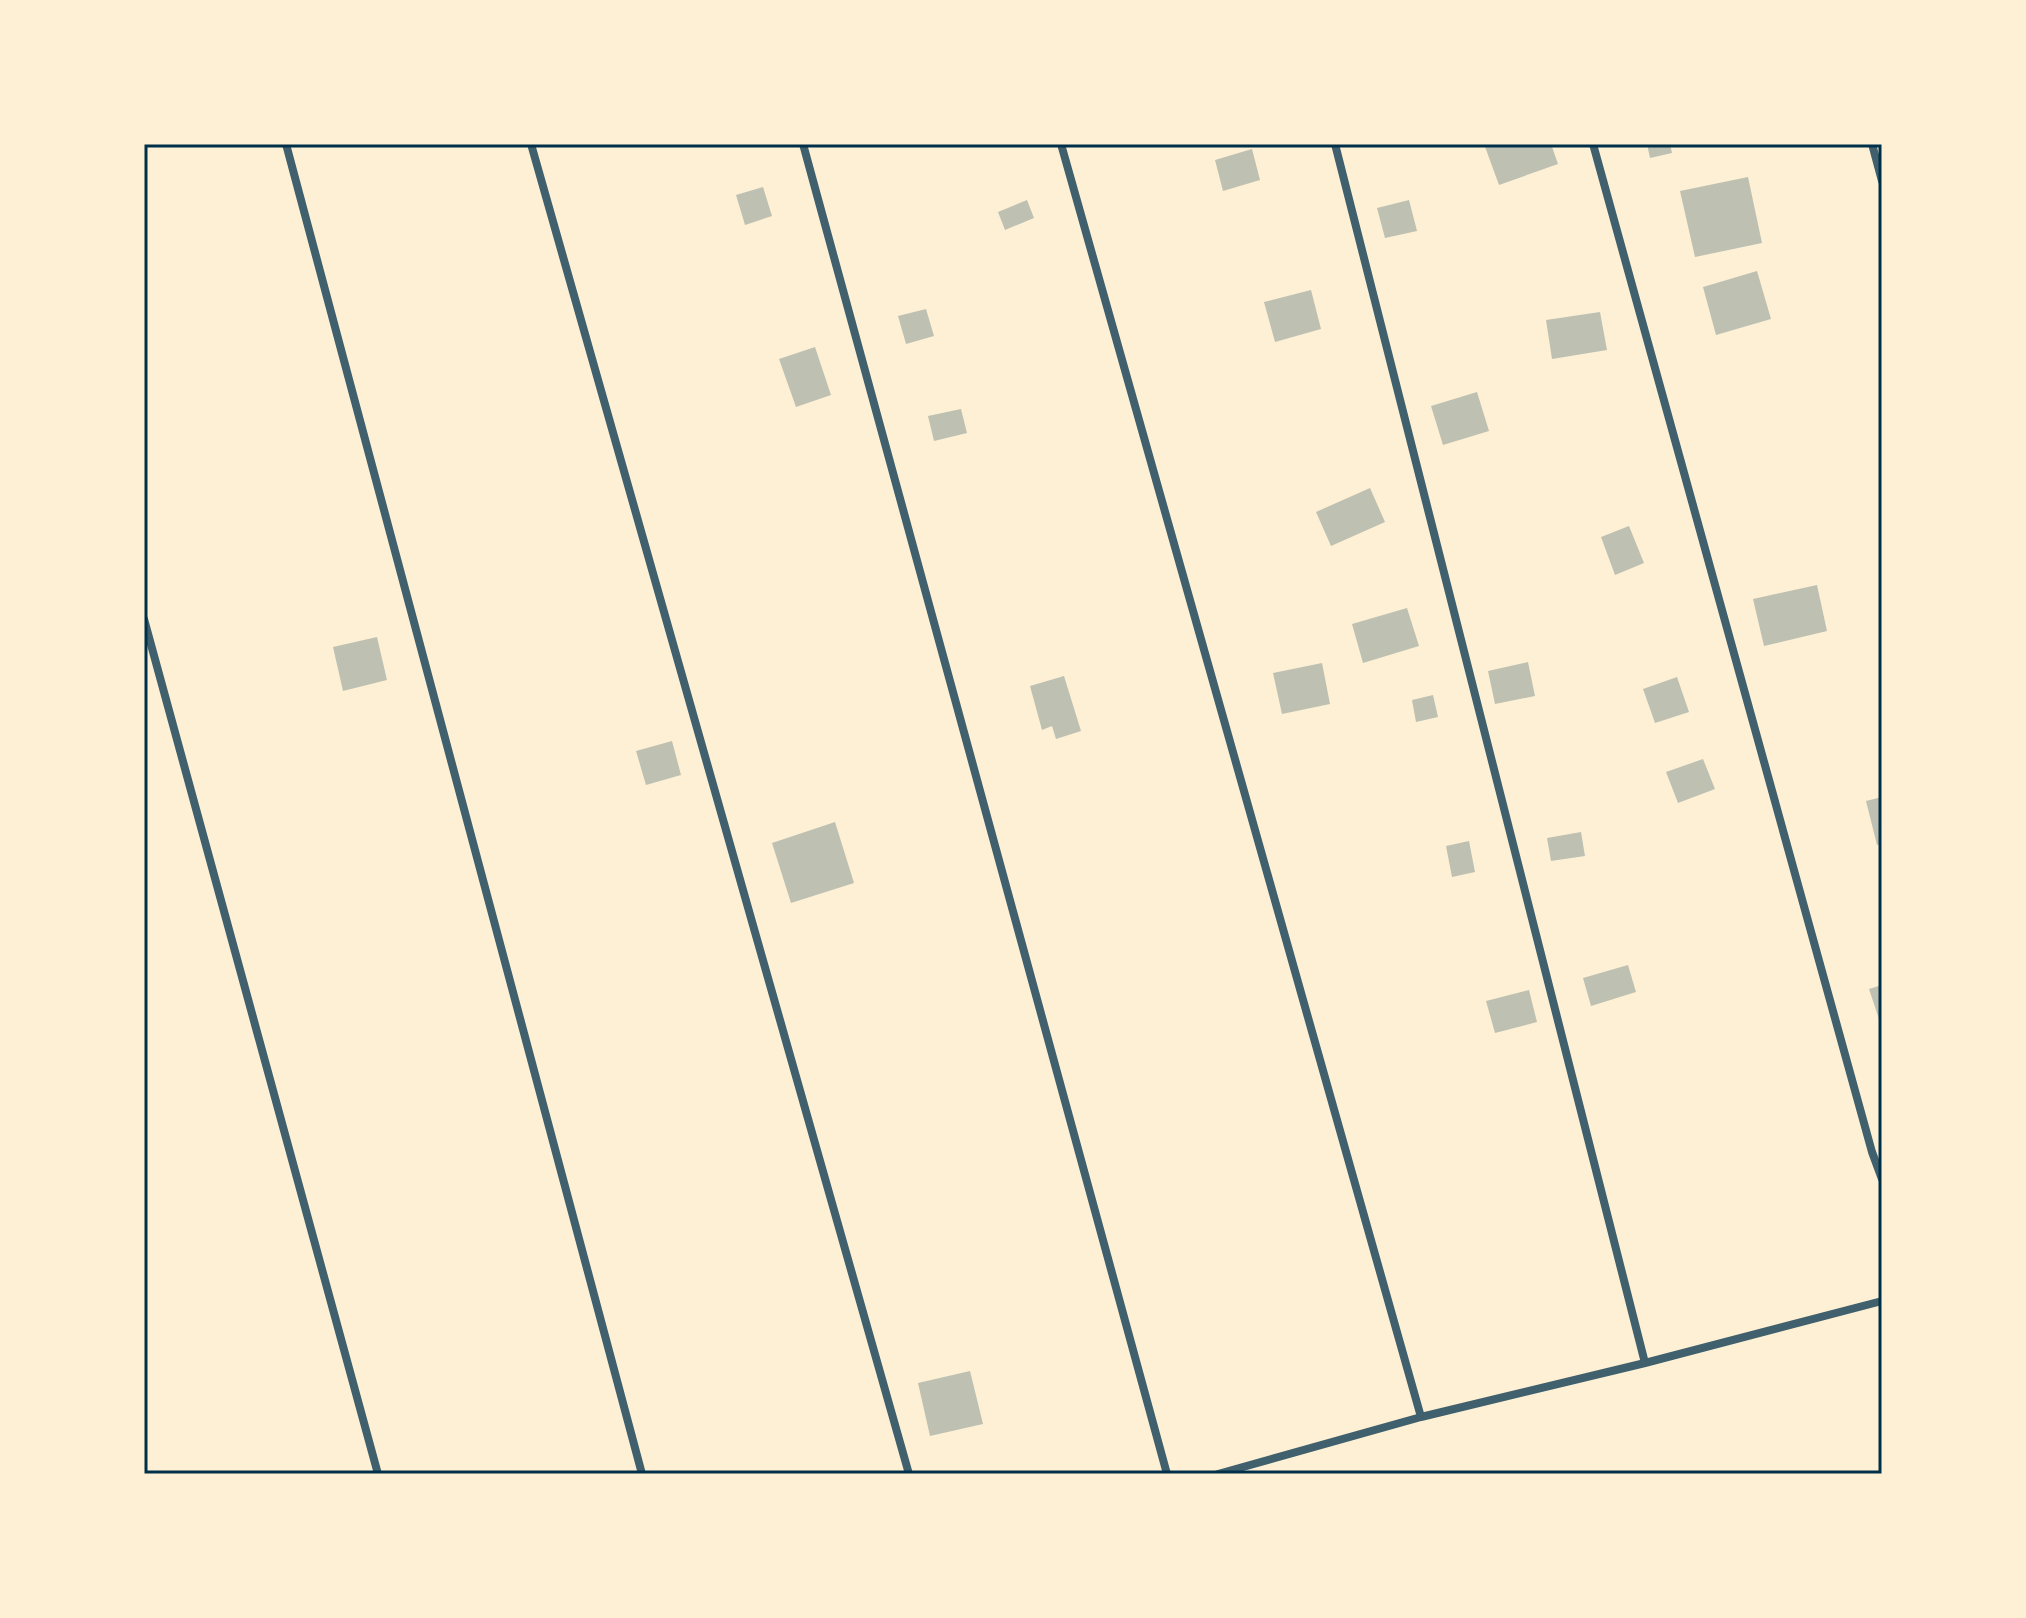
<svg xmlns="http://www.w3.org/2000/svg" width="2026" height="1618" font-family="Barlow,sans-serif">
	<style>
		.building { fill: #bec0b2 }
		.lines { fill: none; stroke-linecap: round; stroke-linejoin: round }
		.minor { stroke: #3f606c; stroke-width: 8 }
		.neatline { fill: none; stroke: #003049; stroke-width: 3 }
	</style>
	<rect width="100%" height="100%" fill="#fdf0d5"/>
	<path class="building" d="M1484 144H1551L1558 164 1499 185Z
		M1647 144H1670L1672 153 1650 158Z
		M1252 149 1260 180 1223 191 1215 160Z
		M1748 177 1762 243 1695 257 1680 191Z
		M763 187 772 216 745 225 736 195Z
		M1027 200 1034 218 1005 230 998 212Z
		M1409 200 1417 231 1385 238 1377 208Z
		M1757 271 1771 319 1716 335 1703 287Z
		M1311 290 1321 329 1275 342 1264 302Z
		M926 309 934 336 906 344 898 316Z
		M1600 312 1607 350 1552 359 1546 320Z
		M815 347 831 395 796 407 779 359Z
		M1477 392 1489 431 1443 445 1431 406Z
		M961 409 967 433 934 441 928 416Z
		M1370 488 1385 522 1331 546 1316 512Z
		M1629 526 1644 563 1615 575 1601 537Z
		M1817 585 1827 631 1764 646 1753 599Z
		M1407 608 1419 646 1363 663 1352 624Z
		M377 637 387 680 343 691 333 647Z
		M1528 662 1535 696 1495 704 1488 671Z
		M1322 663 1330 704 1282 714 1273 673Z
		M1064 676 1081 731 1056 739 1052 726 1042 730 1030 686Z
		M1677 677 1689 712 1655 723 1643 689Z
		M1433 695 1438 717 1416 722 1412 700Z
		M672 741 681 775 646 785 636 751Z
		M1703 759 1715 789 1678 803 1666 772Z
		M1882 797V844L1877 845 1866 801Z
		M835 822 854 883 791 903 772 843Z
		M1581 832 1585 856 1551 861 1547 838Z
		M1469 841 1475 872 1452 877 1446 846Z
		M1628 965 1636 992 1591 1006 1583 978Z
		M1882 985V1025H1881L1869 989Z
		M1529 990 1537 1022 1495 1033 1486 1001Z
		M970 1371 983 1424 930 1436 918 1383Z"/>
	<g class="lines">
		<path class="minor" d="M286 144 642 1474
			M531 144 909 1474
			M803 144 1167 1474
			M1061 144 1421 1417
			M1335 144 1645 1363
			M1593 144 1872 1152 1882 1179
			M1872 144 1882 181
			M144 619 378 1474
			M1218 1474 1421 1417 1645 1363 1882 1301"/>
	</g>
	<rect width="2026" height="1618" fill="none" stroke="#fdf0d5" stroke-width="292"/>
	<rect x="146" y="146" width="1734" height="1326" class="neatline"/>
</svg>
